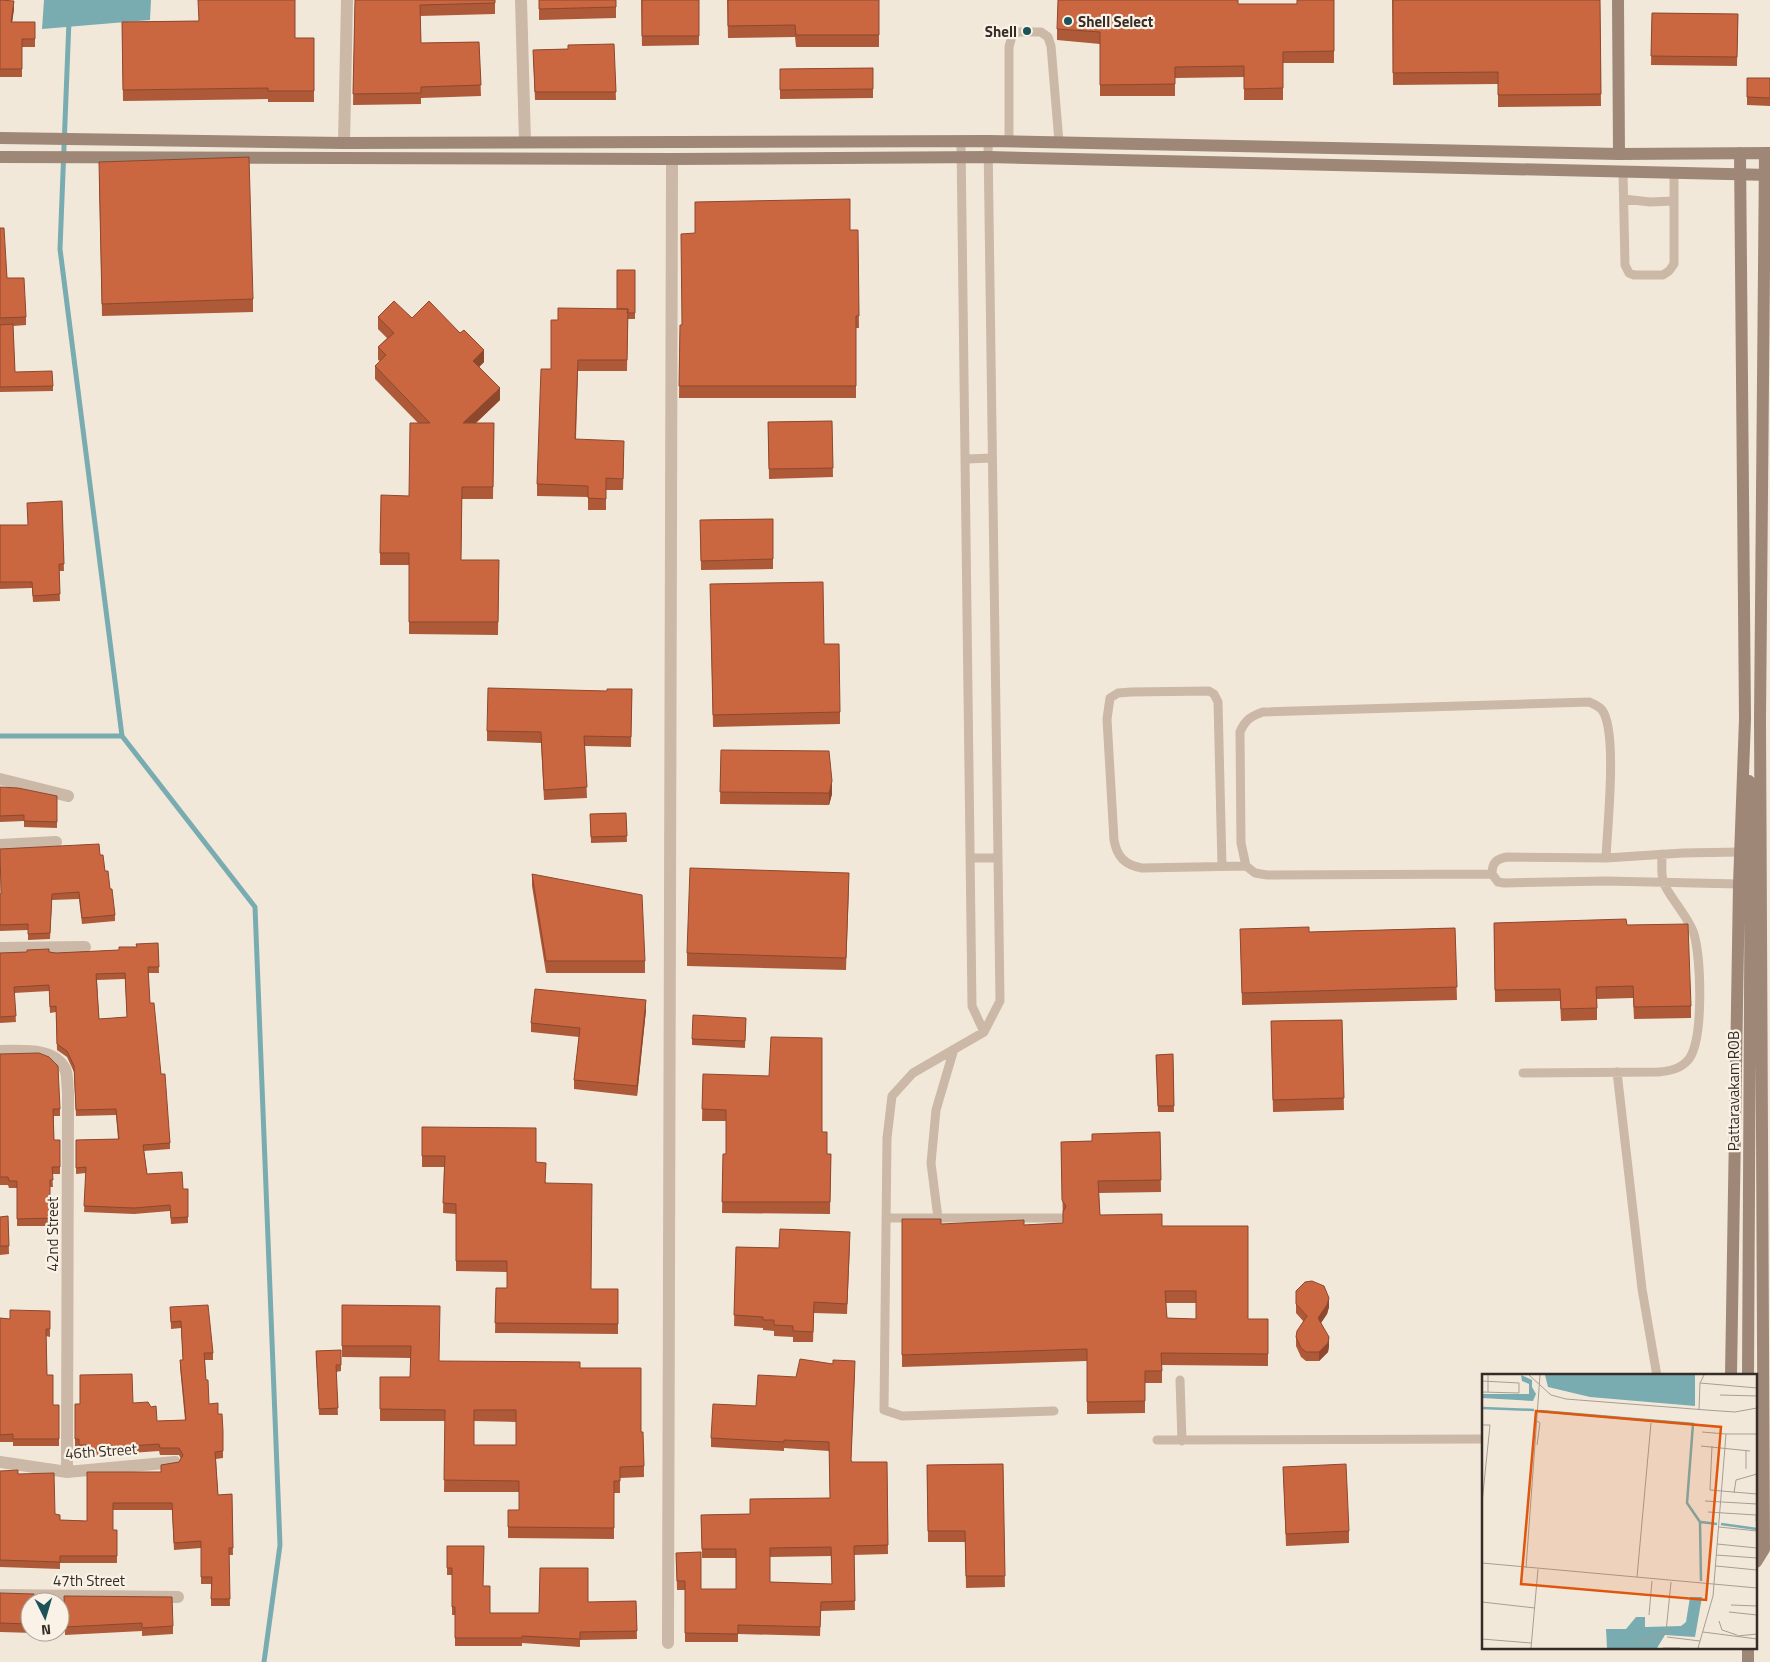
<svg xmlns="http://www.w3.org/2000/svg" width="1770" height="1662" font-family="'Titillium Web',sans-serif">
	<style>
		.water { fill: #78acb0 }
		.lines { fill: none; stroke-linecap: round; stroke-linejoin: round }
		.stream { stroke: #78acb0; stroke-width: 5 }
		.lane { stroke: #cbb8a6; stroke-width: 9 }
		.street { stroke: #cbb8a6; stroke-width: 12 }
		.secondary { stroke: #9e8777; stroke-width: 12 }
		.wall { fill: #ae5938; fill-rule: evenodd }
		.shaded-wall { fill: #8d482e }
		.building { fill: #ca6741; stroke: #8d482e; fill-rule: evenodd }
		.poi-dot { fill: #1b5359; stroke: #faf2e6; stroke-width: 2 }
		.labels { text-anchor: middle; dominant-baseline: central; stroke-width: 4.5; stroke-linejoin: round; paint-order: stroke }
		.poi-label { font-size: 15px; font-weight: bold; fill: #362c27; stroke: #faf2e6; text-anchor: start }
		.street-label { font-size: 15px; fill: #362c27; stroke: #faf2e6 }
		.inset-river { fill: none; stroke: #78acb0; stroke-width: 2.5 }
		.inset-road { fill: none; stroke: #a79d92; stroke-width: 1 }
		.view { fill: #df570d; fill-opacity: 0.15; stroke: #df570d; stroke-width: 2.5 }
		.inset-edge { fill: none; stroke: #362c27; stroke-width: 2.5 }
	</style>
	<rect width="100%" height="100%" fill="#f2e8da"/>
	<path class="water" d="M44 0H151L150 20 42 29Z"/>
	<g class="lines">
		<path class="stream" d="M69 20 60 249 122 736 255 907 280 1545 264 1662
			M0 736H122"/>
		<path class="lane" d="M988 141 1000 1001 984 1032 913 1073 892 1096 887 1138 884 1410 902 1416 1054 1411
			M961 142 972 1006 984 1032
			M1009 142V47L1012 36 1018 32H1041L1048 37 1051 46 1059 142
			M1623 172 1625 265 1629 273 1634 275H1663L1669 271 1674 264V174
			M1624 199 1650 202 1674 201
			M967 459 992 458
			M972 858H998
			M1606 858C1607 829 1618 731 1602 710 1599 706 1594 704 1589 702L1263 712C1251 716 1245 720 1240 732L1241 843 1246 866 1255 873 1267 875 1492 874 1498 882 1504 883 1606 881 1739 884
			M1222 866 1218 702 1214 694 1209 691 1131 692 1118 693 1110 698 1107 719 1114 840C1117 857 1125 865 1142 868L1246 866
			M1492 874C1492 863 1496 859 1507 857L1606 858 1683 853 1740 852
			M1617 1072 1642 1289 1657 1376
			M1523 1073 1658 1072C1670 1071 1681 1069 1689 1059 1704 1038 1701 959 1694 934 1688 915 1667 895 1663 881 1661 873 1662 862 1662 854
			M886 1218H1060
			M938 1218 931 1163 936 1110 954 1049
			M1180 1380 1182 1441
			M1157 1440 1484 1439"/>
		<path class="street" d="M521 0 525 142
			M344 143 347 0
			M0 779 68 796
			M0 845 56 842
			M0 948 85 947
			M0 1051C21 1051 54 1047 65 1069 68 1075 67 1085 68 1092L67 1472
			M0 1462 67 1472 175 1462
			M0 1595 178 1597
			M668 1643 672 159"/>
		<path class="secondary" d="M1618 0 1619 154
			M0 138 344 143 988 141 1619 154 1770 153
			M0 157 672 159 988 157 1770 175
			M1731 1376 1739 884 1745 719 1740 153
			M1748 1376 1751 807 1749 781
			M1756 1562 1764 1549 1760 720 1765 154
			M1748 1648V1662"/>
	</g>
	<path class="wall" d="M0 0 14 9 12 22H35V47H22V77H0Z
		M355 0H495V14L420 16 421 43 479 42 481 96 421 98V104L353 105Z
		M539 0H616V18L539 20Z
		M641 0H699V45L642 46Z
		M727 0H879V47H796L795 37 728 38Z
		M1334 0V63H1283V100H1244V77L1175 78V96H1100V44L1057 40V29L1238 4H1297Z
		M1392 0H1600L1601 106 1498 107V84L1393 85Z
		M1652 13 1738 14 1737 66 1651 65Z
		M199 21 295 38H314V102H268V99L123 101 122 22Z
		M614 44 616 100H535L533 50 568 49Z
		M873 68V98L780 99V69Z
		M1747 78H1770V106L1747 105Z
		M99 174 253 299V312L102 316Z
		M0 228 7 278 26 317V325L13 326 15 372 53 386V391L0 392Z
		M850 230H858L859 328H856V398H679L680 325H682Z
		M635 270V319H628L627 371H578L576 439 624 452 623 490H606V510H588V497L537 496V484L551 369 558 320 617 309Z
		M378 317 412 318 484 362 479 367 500 400 476 423H494L493 499H462L461 560H499L498 635 409 634V565H380V553L409 496 418 423 375 379V366L380 361 378 360V347L387 338 378 329Z
		M832 421 833 477 769 479 768 422Z
		M62 501 64 571H59L60 601 33 602 32 588 0 589V525H28Z
		M773 519V569L701 570 700 520Z
		M710 584 824 644 840 712V724L713 727Z
		M632 689 631 747 585 746 587 798 544 800 541 743 487 741V731L607 691Z
		M721 750 832 794 829 805 720 804Z
		M0 787 57 796V828L24 827V821L0 822Z
		M626 813 627 842 591 843 590 814Z
		M100 855 110 889 115 915V921L82 924 79 899 52 900 50 939 28 940V930L0 931V894Z
		M532 874 645 961V973H546L532 886Z
		M849 885 846 970 687 966V953Z
		M1494 923 1627 925 1691 1006V1018L1634 1019 1633 998 1597 999V1020L1561 1021 1560 1001 1495 1002Z
		M1455 928 1457 1000 1242 1005 1240 929 1309 932Z
		M158 943 159 973H148L150 1003 161 1074 170 1143V1149L144 1151 147 1174 183 1189H188V1223L171 1224 170 1211 134 1214 84 1212 86 1173 76 1174V1140L118 1139 116 1115 76 1116 74 1072 67 1057 57 1050 56 1012 50 1013 49 991 14 993 16 1022 0 1023V953L49 952 56 953 119 950 137 947ZM125 979 127 1017 99 1019 97 980Z
		M646 1010 637 1096 574 1089V1080L579 1037 531 1032V1023Z
		M746 1018 745 1048 692 1045V1039Z
		M1342 1020 1344 1110 1273 1112 1271 1021Z
		M0 1054 60 1109V1116H54V1140H60V1174H52L53 1187H50V1226H17V1188H9L8 1185H0Z
		M1173 1054 1174 1112H1158L1156 1055Z
		M703 1074 822 1132 827 1154H831L830 1214 722 1213 723 1154H726V1121H702Z
		M422 1127 536 1162 546 1183 591 1289H618V1334L495 1333 496 1288H507V1272L456 1271V1214L443 1213 444 1167H422Z
		M1160 1132 1161 1192 1099 1193 1100 1215 1162 1226 1248 1319H1268V1366L1162 1365V1383H1145V1413L1087 1414V1361L902 1367V1219L941 1224 1024 1225 1063 1223 1061 1142 1092 1141ZM1166 1303H1196V1319L1167 1318Z
		M8 1216 9 1254 0 1255V1217Z
		M850 1243 847 1314 814 1313 813 1342H793V1337L774 1336V1331L763 1330V1328L734 1326 736 1247 779 1248Z
		M1296 1291 1329 1307 1327 1314 1321 1323 1329 1346 1328 1352 1319 1361H1306L1301 1357 1296 1346V1337L1304 1322 1296 1313Z
		M342 1305 439 1361 580 1368 641 1432 644 1466V1477L620 1478V1493H614V1539L508 1538V1510H519V1492H444L445 1421H380V1377H410L411 1358 342 1357ZM474 1421 516 1422V1445H474Z
		M170 1307 213 1353V1360H205L206 1380 209 1404 218 1414 223 1431V1458L216 1459 218 1495 232 1494 233 1555H229L230 1606H211V1584H201V1548L174 1550 172 1510H113V1530H117V1563H60V1569L0 1567V1471L18 1474 60 1520 87 1521V1472H161V1465L179 1462 181 1459 179 1455H160L159 1451 87 1456 86 1452H79V1446H75V1404L133 1403 157 1421 185 1420 180 1367V1360H183L181 1328 171 1329Z
		M50 1311V1337L46 1336 47 1375 53 1405H59V1446H13V1442H0V1318L10 1319Z
		M341 1350V1371L336 1372 338 1415H319L316 1351Z
		M855 1370 851 1460 852 1462H887L888 1554 854 1555 855 1610 821 1611 820 1636 738 1634V1642H685V1590H677L676 1553 701 1589H736V1558H702L701 1515 750 1514 830 1498 829 1451 784 1448V1451L711 1447V1438L796 1377ZM831 1556 832 1584 770 1582V1557Z
		M1003 1464 1005 1587 966 1588 965 1542H928L927 1465Z
		M1283 1467 1349 1531V1543L1286 1546Z
		M447 1546 483 1586 490 1613H539L588 1602 636 1601 637 1639 580 1640V1647L522 1643V1646H455V1615H452V1575H447Z
		M0 1593 30 1602V1632H34V1633L0 1632Z
		M64 1596 173 1626V1634L142 1636V1631L65 1635Z"/>
	<path class="shaded-wall" d="M14 1V9L11 30V22Z
		M484 350V362L473 373V361Z
		M500 388V400L463 435V423Z
		M832 781V794L829 805V793Z
		M646 1000V1010L637 1096V1086Z
		M1329 1298V1307L1327 1314 1318 1327V1318Z
		M1329 1337V1346L1328 1352 1319 1361V1352Z"/>
	<path class="building" d="M0 0 14 1 11 22H35V39H22V69H0Z
		M198 0H295V38H314V91H268V88L123 90 122 22 199 21Z
		M355 0H495V3L420 5 421 43 479 42 481 85 421 87V93L353 94Z
		M539 0H616V7L539 9Z
		M642 0H699V36H642Z
		M728 0H879V35H796L795 25 728 26Z
		M1058 0H1238V4H1297V0H1334V51L1283 52V88L1244 89V66L1175 67V84L1100 85V32L1057 29Z
		M1393 0H1600L1601 94 1498 95V72L1393 73Z
		M1652 13 1738 14 1737 57 1651 56Z
		M614 44 616 92H535L533 50 568 49V45Z
		M873 68V89L780 90V69Z
		M1747 78H1770V98L1747 97Z
		M249 157 253 299 102 304 99 162Z
		M850 199V230H858L859 316H856V386H679L680 325H682L681 234 695 233V202Z
		M0 228H4L7 278H24L26 317 0 318Z
		M617 270H635V313H627L628 309H617Z
		M394 301 412 318 429 301 460 333 464 330 484 350 473 361 500 388 463 423H494L493 487H462L461 560H499L498 622H409V553H380L381 495 409 496 410 423H430L375 366 386 355 378 347 394 333 378 317Z
		M558 308 628 309 627 360H578L575 439 624 441 623 479 606 478V499L588 498V486L537 484 541 369H551V320H558Z
		M13 324 15 372 52 371 53 386 0 387V325Z
		M832 421 833 468 769 469 768 422Z
		M62 501 64 564H59L60 594 33 596 32 582H0V525H28L27 503Z
		M773 519V559L701 561 700 520Z
		M823 582 824 644H839L840 712 713 715 710 584Z
		M488 688 607 691V689H632L631 737 584 736 587 787 544 790 541 732 487 731Z
		M721 750 829 751 832 781 829 793 720 792Z
		M0 787 18 788 57 796V822L24 821V815L0 816Z
		M626 813 627 836 591 837 590 814Z
		M99 844 100 855H103L105 871H108L110 889H112L115 915 82 918 79 892 52 894 50 933 28 934V924L0 925V894H1L0 849Z
		M690 868 849 873 846 958 687 953Z
		M532 874 642 895 645 961H546Z
		M1626 919 1627 925 1688 924 1691 1006 1634 1007 1633 986 1596 987 1597 1008 1561 1009 1560 989 1495 990 1494 923Z
		M1309 927V932L1455 928 1457 987 1242 993 1240 929Z
		M158 943 159 967H148L150 1003H154L161 1074H165L170 1143 143 1145 147 1174 182 1172 183 1189H188V1217L171 1218 170 1205 134 1208 84 1206 86 1167 76 1168V1140L119 1139 116 1109 76 1110 74 1066 67 1051 57 1044 56 1006 50 1007 49 985 14 987 16 1016 0 1017V953L27 952V950L49 949V952L56 953 119 950V947H137L136 944ZM125 973 127 1017 99 1019 96 974Z
		M535 989 646 1000 637 1086 574 1080 580 1028 531 1023Z
		M693 1015 746 1018 745 1041 692 1039Z
		M1342 1020 1344 1098 1273 1100 1271 1021Z
		M771 1037 822 1038V1132H827V1154H831L830 1202H722L723 1154H726V1110L702 1109 703 1074 769 1076Z
		M39 1053 49 1057 58 1066 60 1109H53L54 1140H60V1167H52L53 1180H50V1218L17 1219V1181H9L8 1177H0V1054Z
		M1173 1054 1174 1106H1158L1156 1055Z
		M422 1127 536 1128V1162L546 1163 545 1183 592 1184 591 1289H618V1324L495 1323 496 1288H507V1261H456V1204L443 1203 445 1156H422Z
		M1160 1132 1161 1180 1098 1181 1100 1215 1162 1214V1226H1248V1319H1268V1354L1161 1353 1162 1371H1145V1401L1087 1402V1349L902 1355V1219H941V1224L1024 1220V1225L1063 1223V1212L1066 1206 1062 1200 1061 1142 1092 1141V1134ZM1165 1291H1196V1319L1167 1318Z
		M8 1216 9 1246H0V1217Z
		M780 1229 850 1232 847 1304 814 1302 813 1332 793 1331V1326L774 1325V1320H763V1317L734 1315 736 1247 779 1248Z
		M1312 1281 1324 1286 1329 1298 1327 1305 1318 1318 1329 1337 1328 1343 1319 1352H1306L1301 1348 1296 1337 1297 1331 1307 1316 1296 1304V1291L1305 1282Z
		M208 1305 213 1353H204L206 1380H208L209 1404 218 1403V1414H222L223 1431V1451L215 1452 218 1495 232 1494 233 1548H229L230 1599H211L212 1577H201V1541L174 1543 172 1503H113V1530H117V1556H60V1562L0 1560V1471L18 1470V1474L54 1473 55 1514 60 1515V1520L87 1521V1472H161V1465L179 1462 183 1455 179 1448H160L159 1444 87 1449 86 1445H79V1439H75V1404H80V1375L132 1374 133 1403 148 1402 151 1407 156 1406 157 1421 186 1420 180 1360H183L181 1321 171 1322 170 1307Z
		M342 1305 440 1306 439 1361 580 1362V1368H641V1432H643L644 1466 620 1467V1481H614V1528L508 1527V1510H519V1481L444 1480 445 1410 380 1409V1377H410L411 1346H342ZM474 1410H516V1445H474Z
		M10 1310 50 1311V1329H46L47 1375H53V1405H59V1439H13V1434L0 1435V1318L10 1319Z
		M341 1350V1365H336L338 1408 319 1409 316 1351Z
		M800 1359 833 1364V1360L855 1361 851 1460 852 1462H887L888 1545 854 1546 855 1601 821 1602 820 1627 738 1625V1634L685 1633V1581H677L676 1553 701 1552V1589H736V1549H702L701 1515 750 1514V1499L830 1498 829 1442 784 1440V1442L711 1438 713 1404 756 1406 758 1375 796 1377ZM831 1547 832 1584 770 1582V1548Z
		M1003 1464 1005 1576H966L965 1531H928L927 1465Z
		M1346 1464 1349 1531 1286 1534 1283 1467Z
		M447 1546H484L483 1586H490V1613H539L540 1568H588V1602L636 1601 637 1631 580 1632V1639L522 1636V1638H455V1607H452V1568H447Z
		M0 1593 34 1594V1602H30V1624L0 1623Z
		M64 1596 172 1597 173 1626 142 1628V1623L65 1627Z"/>
	<g class="poi-dot">
		<circle cx="1068" cy="21" r="5"/>
		<circle cx="1027" cy="31" r="5"/>
	</g>
	<g class="labels">
		<g class="poi-label">
			<text x="1078" y="21">Shell Select</text>
			<text x="1017" y="31" text-anchor="end">Shell</text>
		</g>
		<g class="street-label">
			<text transform="translate(1733 1091) rotate(-90)">Pattaravakam ROB</text>
			<text transform="translate(52 1234) rotate(-90)">42nd Street</text>
			<text transform="translate(101 1451) rotate(-4)">46th Street</text>
			<text x="89" y="1580">47th Street</text>
		</g>
	</g>
	<g transform="translate(1482 1374)">
		<rect width="275" height="275" fill="#f2e8da"/>
		<path d="M39 1 50 6V13L54 20 51 27 0 24V20H47V10L40 7ZM63 1H213V32L108 23 66 13ZM208 223H220L213 263 183 261 175 274H125L124 255H144L154 243H163V253L199 252 204 248Z" fill="#78acb0"/>
		<path class="inset-river" d="M0 34 52 36M58 37 211 50 205 129 218 148 219 207M219 148 235 150M239 150 275 155"/>
		<path class="inset-road" d="M6 1V18M47 1 69 21 84 25 224 36 253 38 275 34M0 7 37 9V19L0 18M218 9 275 14M238 21 275 22M217 36 218 9 222 1M55 47 58 49 55 71M0 51H8L0 129M220 58 244 60M219 72 268 77M230 72 228 116 275 120M264 95V77M252 119 254 106 275 100M223 127 275 130M226 138 274 141M274 147 275 131M237 153 275 157M235 170 275 174M234 181 275 184M0 189 275 214M234 192 275 196M44 194 58 1M155 203 169 49M0 228 53 234M249 231 275 232M247 238 275 241M167 241 170 207M237 247 240 256 255 261M221 258 275 265M255 262 275 260M185 263 218 267M0 265 49 269M153 269 184 258 189 208M49 274 56 195M181 274H198M216 274 231 222 244 60H275"/>
		<path class="view" d="M54 37 239 53 224 226 39 210Z"/>
		<rect width="275" height="275" class="inset-edge"/>
	</g>
	<g transform="translate(45 1617) rotate(175)"><circle r="24" fill="#faf2e6" stroke="#aca39a"/>
	<path d="M0-4L9 19L0 12L-9 19Z" fill="#1b5359"/>
	<text y="-8" font-size="14" font-weight="bold" text-anchor="middle" fill="#362c27">N</text>
	</g>
</svg>
